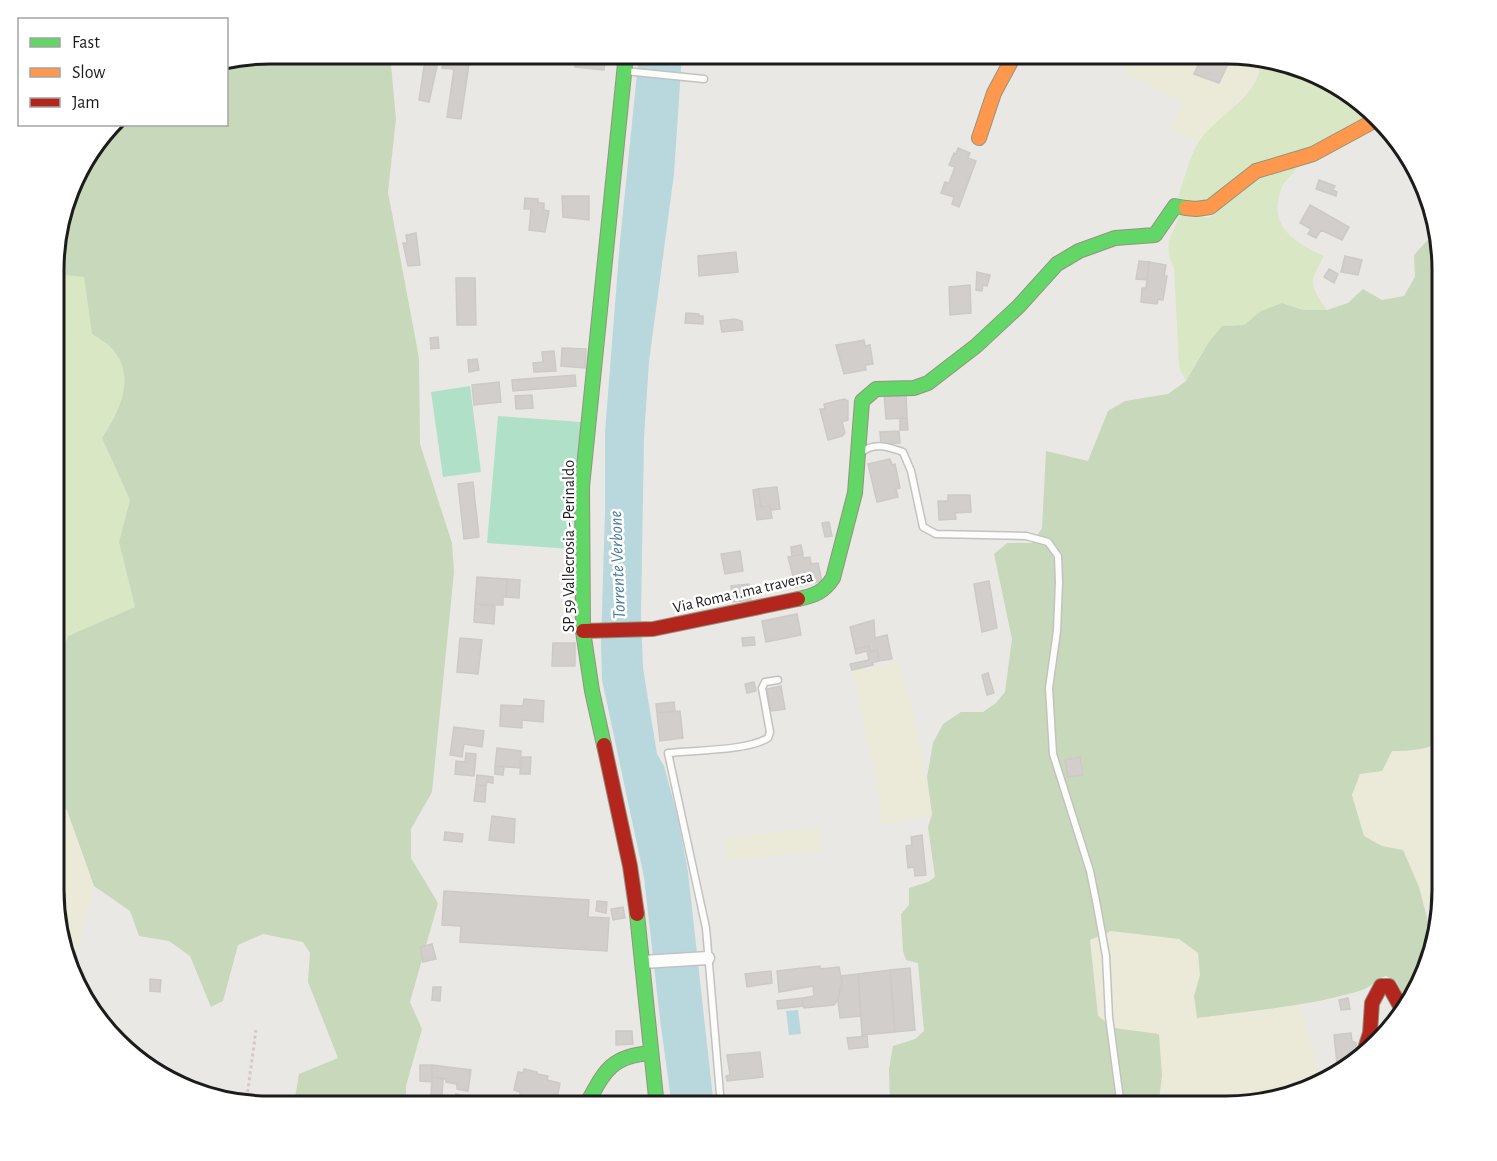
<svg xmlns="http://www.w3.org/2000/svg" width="1497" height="1161" font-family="'Alegreya Sans',sans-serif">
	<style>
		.farmland { fill: #ebead8 }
		.grass { fill: #d9e7c4 }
		.forest { fill: #c7d8bb }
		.pitch { fill: #b1e0c9 }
		.water { fill: #b8d8dd }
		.building { fill: #d1cecc; stroke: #cdc9c6; stroke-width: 1.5 }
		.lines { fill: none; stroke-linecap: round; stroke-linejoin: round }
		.lane-casing { stroke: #c3c2c1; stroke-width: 9 }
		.street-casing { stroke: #c3c2c1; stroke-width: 15 }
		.fast-casing { stroke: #93937e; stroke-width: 16 }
		.slow-casing { stroke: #93937e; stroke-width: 16 }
		.jam-casing { stroke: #93937e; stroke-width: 16 }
		.path { stroke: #d5c7c5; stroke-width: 3; stroke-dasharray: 3 3; stroke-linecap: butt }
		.lane { stroke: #fcfcfb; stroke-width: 6 }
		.street { stroke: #fcfcfb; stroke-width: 12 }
		.fast { stroke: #63d668; stroke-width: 14 }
		.slow { stroke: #ff974d; stroke-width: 14 }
		.jam { stroke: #b3261e; stroke-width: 14 }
		.labels { text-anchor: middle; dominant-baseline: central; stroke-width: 5; stroke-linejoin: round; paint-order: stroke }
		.street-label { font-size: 16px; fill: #1c1c1c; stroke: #fff }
		.water-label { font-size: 18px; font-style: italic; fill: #497aa0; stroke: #fff }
		.rim { fill: none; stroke: #1c1c1c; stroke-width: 3 }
	</style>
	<rect width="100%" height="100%" fill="#eae8e5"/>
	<path class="farmland" d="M1123 54H1240L1261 59 1262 64 1248 94 1239 101 1199 141 1170 129 1182 103 1125 72Z
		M900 662 920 740 932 814 904 822 881 825 879 798 853 672Z
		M1443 740V900L1425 909 1419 887 1403 850 1382 846 1364 836 1352 795 1360 774 1392 751H1414L1435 745Z
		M55 803 67 810 94 886 78 951 66 947 54 905Z
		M819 827 821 851 727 861 724 838Z
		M1111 931 1179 939 1198 953 1200 975 1194 996 1197 1018 1300 1004 1322 1085 1226 1107H1158L1162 1076 1159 1034 1114 1028 1098 1016 1090 940Z"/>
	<path class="grass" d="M1261 59 1309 70 1369 108 1372 112 1359 125 1208 202 1195 203 1178 197C1184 181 1190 154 1200 140 1219 113 1261 97 1261 59Z
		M1297 167C1294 174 1287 178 1283 185 1265 224 1293 242 1324 256 1309 283 1309 284 1327 310H1303L1282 303 1261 311 1244 325 1222 326 1209 342 1186 381 1179 367 1174 268C1163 245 1171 236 1180 215L1193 213 1209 218 1252 178Z
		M57 273 84 277 92 334C99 339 109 344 114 351 136 379 119 412 102 438L130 500 119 542 135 607 68 636 55 668Z"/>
	<path class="forest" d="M271 54H390L396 119 388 192 419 358 420 444 452 543 454 572 432 792 411 829V858L438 903 410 1002 422 1029 406 1086V1107H295L294 1103 299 1074 338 1058 308 982 310 953 303 942 263 934 238 945 223 1001 211 1007 190 956 169 941 139 936 130 911 94 886 67 810 55 803V668L68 636 135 607 119 542 130 500 102 438C119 412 136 379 114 351 109 344 99 339 92 334L84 277 56 274V242L83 163 114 125 226 124 227 61Z
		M1434 233 1443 271V740C1428 750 1410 751 1392 751L1382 771 1360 774 1352 795 1364 836 1382 846 1403 850 1419 887 1432 937 1434 940 1427 973 1407 1004 1397 982 1386 976C1377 979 1371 987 1362 990 1312 1006 1249 1011 1197 1018L1194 996 1200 975 1198 953 1179 939 1111 931 1090 940 1098 1016 1114 1028 1159 1034 1162 1076 1158 1107H890L889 1069 893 1046 915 1039 924 1031 918 963 906 960 903 951 901 914 909 905V888L928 882 935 877 928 827 932 814 927 777 933 743 943 724 961 712H983L996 703 1005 692 1012 639 994 554 1007 543H1032L1042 528 1046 451 1088 461 1108 411 1125 401 1168 394 1186 381 1209 342 1222 326 1244 325 1261 311 1282 303 1303 310H1327L1348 303 1363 289 1382 300 1404 296 1415 277 1414 255Z"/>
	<path class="pitch" d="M470 386 481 472 443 477 431 392Z
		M498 416 581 422 571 549 487 543Z"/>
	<path class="water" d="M639 54H682L674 174 649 362 644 438 641 615 643 668 657 754 664 766 677 814 688 872 714 1107H672L660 1019 644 877 602 680 601 642 605 513V432L620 241Z
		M798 1010 801 1034 789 1035 786 1011Z"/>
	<path class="building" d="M426 54 439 57 429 102 419 100Z
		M576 54H606L604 70 575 67Z
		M1203 54H1209L1228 64 1219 83 1194 74Z
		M444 58 469 64 461 119 447 117 454 69 442 68Z
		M958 148 970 153 968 158 976 161 959 207 952 204 954 197 941 193 945 182 949 183 955 167 949 165 954 153 956 154Z
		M1319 180 1335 186 1333 190 1337 192 1336 196 1316 189Z
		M562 196H589V220L563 217Z
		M525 198 538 199V203H544V210L549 211 545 232 529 230 531 209H524Z
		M1310 205 1349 227 1342 240 1321 230 1316 238 1308 234 1311 229 1300 223Z
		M416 233 420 265 408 266 403 243H407L406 235Z
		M736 252 738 272 699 276 698 256Z
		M1345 256 1362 260 1358 275 1341 272Z
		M1139 261 1149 262 1147 280 1136 279Z
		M1149 262 1166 265 1164 276H1167L1163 300 1158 299 1157 304 1141 302 1142 288H1146Z
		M1329 269 1338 274 1334 283 1324 277Z
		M977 272 990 275 987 286 983 285 982 291 976 290Z
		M456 278H475L476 325H457Z
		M970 285 971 313 950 315 949 287Z
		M686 313 699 314V316H703V324L685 323Z
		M734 319 742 321 743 330 722 332 720 321Z
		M438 337 439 348 431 349 430 338Z
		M864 340 865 346 870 345 873 364 865 365 866 370 844 374 836 345Z
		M562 348 586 349 585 368 561 366Z
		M554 351 556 371 534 372 533 363 543 362 542 352Z
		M477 359 479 370 469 372 468 360Z
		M575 375 576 386 513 391 512 380Z
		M499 382 501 402 474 405 472 385Z
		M906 392 907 418 886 419 884 393Z
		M532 395 533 408 516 409 515 396Z
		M844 399 848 401V420L842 422 845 433 842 436 828 440 820 409H825L824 404Z
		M900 418H907L908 430H900Z
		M899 431 900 443 881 444 880 432Z
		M890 459 892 465 895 464 900 488 896 489 898 497 877 502 868 464Z
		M473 482 479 537 464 539 458 484Z
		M777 487 780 509 771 510 770 506 761 507 758 489Z
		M758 489 761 507 770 506 772 518 757 520 753 490Z
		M948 495H970L971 512 955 513 956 519 939 520 938 501H948Z
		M829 522 832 536 825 537 822 523Z
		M801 545 803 554 792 556 791 547Z
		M740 551 743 571 725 574 721 554Z
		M803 554V558L810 557 811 564 818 563 822 581 796 587 788 557Z
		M477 577 507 579 506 597H503V605L475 604Z
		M507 579 520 580 519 598 506 597Z
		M989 581 997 628 982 632 974 584Z
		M749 584 751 600 733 602 731 586Z
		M475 604 495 606 494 624 474 622Z
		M797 614 801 635 766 642 762 621Z
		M874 620 875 638 887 635 892 659 879 661 877 650 870 652 869 646 855 649 850 627Z
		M754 637 755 645 743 646 742 638Z
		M460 638 482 640 478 674 457 672Z
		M553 643H575V666H552Z
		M869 646 870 652 877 650 879 661 872 663 873 665 852 670 850 664 869 660 867 651 856 654 855 649Z
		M988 673 994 693 987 695 982 675Z
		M754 682 756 691 747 693 745 684Z
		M781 686 785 709 771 711 767 689Z
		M524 699 544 701 543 722 522 720V728L500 726 501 705 523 706Z
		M674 702 675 711 657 713 656 704Z
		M680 711 683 738 660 741 657 713Z
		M454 727 484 731 482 747 464 744 462 757 450 755Z
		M497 748 521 751 520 768 495 766Z
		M466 753 476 754 474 776 455 774 456 761 465 762Z
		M521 757H531L530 774H520Z
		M1080 757 1083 775 1068 777 1065 760Z
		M495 766 504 767 503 775 495 774Z
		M477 775 493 777V783L487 782 486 786 476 785Z
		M476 785 486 786 485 802 474 801Z
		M492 816 515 819 514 843 489 840Z
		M445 832 463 834 462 842 444 840Z
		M922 835 926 875 915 876 914 867 908 868 906 846 912 845 911 837Z
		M444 891 589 900 588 917 609 918 607 951 460 942 461 926 442 925Z
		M597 901 607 902 606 913 596 911Z
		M623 907 625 918 613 920 611 909Z
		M432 944 436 959 423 962 420 947Z
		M820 966V969L839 967 842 982 838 1000 834 1005 804 1008 802 998 814 996 813 986 779 992 777 971Z
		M910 968 915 1030 895 1032 890 970Z
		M890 970 895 1032 862 1035 858 974Z
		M771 971 772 983 747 987 745 974Z
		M858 974 861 1016 840 1018 838 1000 842 982 841 976Z
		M150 979 161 980 160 992 150 991Z
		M433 987H441L440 1001 432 1000Z
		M802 998 803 1006 778 1009 777 1001Z
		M1348 998 1350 1009 1341 1010 1339 1000Z
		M616 1031H632L633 1044 616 1045Z
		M1351 1033 1352 1041 1356 1043V1048L1350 1054 1351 1062 1337 1064 1334 1035Z
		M867 1036 868 1047 849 1049 847 1038Z
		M760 1052 763 1077 727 1081 726 1076 730 1075 727 1055Z
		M420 1065H432V1082L420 1081Z
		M432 1065 471 1070 468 1091 457 1089V1084L446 1082V1079L432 1077Z
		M524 1069 537 1072V1074L548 1076 547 1080 560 1083 557 1098 551 1097 550 1102 520 1095V1092L514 1090 518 1072 523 1073Z
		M432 1077 443 1079 442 1097H431Z
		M456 1094 500 1103 499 1107H474L455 1103Z"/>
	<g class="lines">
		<g class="lane-casing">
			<path id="lane" d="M625 71 704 79
				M862 452C874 442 889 447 903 452L911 471 923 527 936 534 1026 536 1048 542 1058 556 1059 582 1057 631 1049 688 1053 754 1090 871 1097 906 1106 956 1109 1017 1121 1107
				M721 1106 706 928 668 753C694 750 747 751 768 738L770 732 762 688 765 682 778 680
				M275 1107V1106"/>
		</g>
		<g class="street-casing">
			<path id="street" d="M643 962 708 958"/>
		</g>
		<g class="fast-casing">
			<path id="fast" d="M798 599C814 596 824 592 833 578L855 493 862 401 876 389 914 388 928 383 976 346 1019 306 1057 264 1079 251 1115 238 1155 235 1175 206 1186 208
				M604 745 592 691 583 631 582 487 626 54
				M637 914 657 1107
				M585 1107C604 1073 609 1056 651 1053"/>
		</g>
		<g class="slow-casing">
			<path id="slow" d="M979 138 994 93 1015 54
				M1186 208 1196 209 1210 207 1256 171 1313 154 1372 122 1376 117"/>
		</g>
		<g class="jam-casing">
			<path id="jam" d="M583 631 653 629 798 599
				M604 745 630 866 637 914
				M1364 1052 1370 1033 1372 1003 1381 986H1389L1403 1011"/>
		</g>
		<path class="path" d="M246 1104 256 1030"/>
		<use href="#lane" class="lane"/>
		<use href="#street" class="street"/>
		<use href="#fast" class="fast"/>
		<use href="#slow" class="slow"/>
		<use href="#jam" class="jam"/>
	</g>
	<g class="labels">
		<g class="street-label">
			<text transform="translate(569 546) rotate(-90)">SP 59 Vallecrosia - Perinaldo</text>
			<text transform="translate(743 592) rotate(-13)">Via Roma 1.ma traversa</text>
		</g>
		<g class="water-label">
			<text transform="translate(618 565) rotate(-92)">Torrente Verbone</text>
		</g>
	</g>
	<path d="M0 0H1497V1161H0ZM270 64H1226A206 206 0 0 1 1432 270V890A206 206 0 0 1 1226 1096H270A206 206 0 0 1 64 890V270A206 206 0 0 1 270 64Z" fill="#fff" fill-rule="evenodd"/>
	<path class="rim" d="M270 64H1226A206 206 0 0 1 1432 270V890A206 206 0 0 1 1226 1096H270A206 206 0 0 1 64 890V270A206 206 0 0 1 270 64Z"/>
	<rect x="18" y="18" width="210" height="108" fill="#ffffff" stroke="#a4a4a4" stroke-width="1.5"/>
	<rect x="30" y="38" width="30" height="9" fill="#63d668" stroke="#a4a4a4" stroke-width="1.5"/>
	<text x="72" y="48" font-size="18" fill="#1c1c1c">Fast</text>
	<rect x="30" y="68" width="30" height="9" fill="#ff974d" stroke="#a4a4a4" stroke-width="1.5"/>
	<text x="72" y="78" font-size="18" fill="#1c1c1c">Slow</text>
	<rect x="30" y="98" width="30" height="9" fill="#b3261e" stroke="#a4a4a4" stroke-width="1.5"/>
	<text x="72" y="108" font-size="18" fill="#1c1c1c">Jam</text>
</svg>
